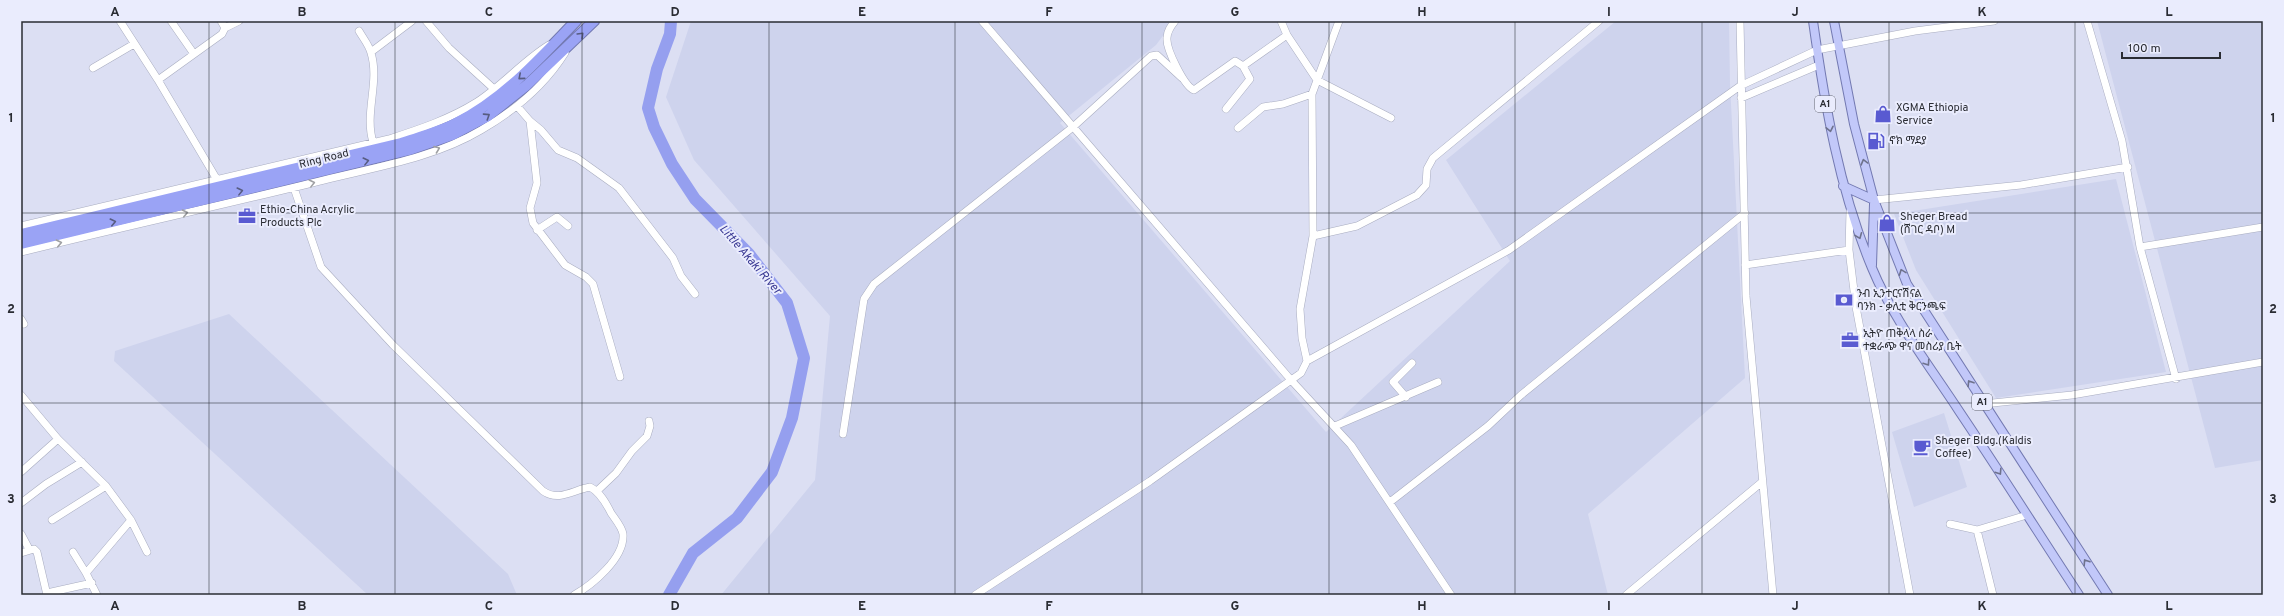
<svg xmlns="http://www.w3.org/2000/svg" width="2284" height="616" font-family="Overpass,'Noto Sans Ethiopic',sans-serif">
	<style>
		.built { fill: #ced3ed }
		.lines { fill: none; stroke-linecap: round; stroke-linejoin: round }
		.river { stroke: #959fef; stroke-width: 12 }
		.minor-casing { stroke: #a9adc0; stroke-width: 8 }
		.major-casing { stroke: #7379b1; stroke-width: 10 }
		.highway-casing { stroke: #7379b1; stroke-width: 12 }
		.minor { stroke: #fff; stroke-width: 7 }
		.major { stroke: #c2c8f9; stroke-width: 8 }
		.highway { stroke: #9aa3f5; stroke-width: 10 }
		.oneway { stroke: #575c81 }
		.oneway2 { stroke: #6e728c }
		.oneway3 { stroke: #9fa0a3 }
		.grid { fill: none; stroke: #2a2c33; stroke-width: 1; stroke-opacity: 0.55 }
		.labels { text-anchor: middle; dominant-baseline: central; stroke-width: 4; stroke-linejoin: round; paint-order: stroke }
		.shield { fill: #eaecfd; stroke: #646670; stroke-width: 1 }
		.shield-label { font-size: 10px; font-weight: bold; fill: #2a2c33 }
		.poi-label { font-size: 11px; fill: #2a2c33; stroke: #eaecfd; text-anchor: start }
		.street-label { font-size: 11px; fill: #2a2c33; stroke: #eaecfd }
		.water-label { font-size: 12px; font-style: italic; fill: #373691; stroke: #eaecfd }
		.neatline { fill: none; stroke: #2a2c33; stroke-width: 1.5 }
		.grid-label { font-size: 13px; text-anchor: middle; font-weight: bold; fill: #2a2c33 }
	</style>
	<rect width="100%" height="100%" fill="#dcdff3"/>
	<path class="built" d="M691 21H1174L1156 45 1060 123 1326 432 1510 261 1446 160 1616 21H1729L1730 84 1745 378 1588 514 1608 595H721L815 480 830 316 694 160 666 97Z
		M2097 21H2263V460L2215 468Z
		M2116 179 2166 372 1996 398 1916 270 1894 214Z
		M229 314 508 574 517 595H368L114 361 115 351Z
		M1944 413 1967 487 1914 507 1892 432Z"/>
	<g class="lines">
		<path class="river" d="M669 595 693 553 737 518 772 472 792 418 804 358 787 303 749 254 695 199 672 164 654 127 648 108 657 69 670 34 671 21"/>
		<g class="minor-casing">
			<path id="minor" d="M120 21 158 80 216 178
				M171 21 194 54
				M426 21 449 48 494 89
				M982 21 1291 380 1351 445 1451 595
				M1175 21C1171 26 1167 31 1167 38 1166 49 1184 86 1194 90L1235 61 1243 66 1287 35
				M1281 21 1287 35 1317 80 1391 118
				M1740 21 1746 296 1773 595
				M2087 21 2122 141 2140 247 2176 379
				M225 28 239 21
				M359 31C363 38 369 45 371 53 380 82 364 113 373 142
				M371 52 412 21
				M93 68 134 44
				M158 80 222 34 225 28 221 21
				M1741 98 1819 65
				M517 106 530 121 537 183 530 208 533 223 565 265 586 277 593 284 620 377
				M1226 109 1250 79 1243 66
				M530 121 541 130 558 150 577 158 619 188 673 258 681 276 695 294
				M1238 128 1263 107 1283 104 1312 94
				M294 188 321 267 393 345 543 491C559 502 573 490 590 487 600 492 606 503 611 513 615 519 622 527 623 534 625 558 592 585 574 595
				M1874 200 2021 185 2128 167
				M1850 211 1849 250 1856 307 1910 595
				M21 226 389 139C420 129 450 119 477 102 503 85 523 61 549 45
				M537 230 557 217 568 226
				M1313 236 1357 226 1417 195 1426 185 1427 169 1433 158 1599 21
				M2140 247 2263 227
				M21 252C122 227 223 205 324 180 376 167 434 158 481 130 514 111 545 85 565 53
				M1745 265 1849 250
				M21 319 24 324
				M1307 361 1509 250 1740 86 1817 50 1915 31 1994 21
				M21 395 58 439 106 486 131 520 147 552
				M1406 397 1393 382 1412 363
				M1983 404 2072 395 2263 362
				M1335 426 1438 382
				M843 434 864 299 874 284 1073 127 1151 56 1157 55 1182 78
				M21 472 58 439
				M597 491 616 473 632 451 647 436 650 426 649 421
				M1390 502 1488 426 1521 395 1745 213
				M21 503 46 484 82 462
				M52 520 106 486
				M1950 524 1977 530
				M21 534 29 549
				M73 552 86 573
				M21 553 34 549 37 552 47 595
				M47 593 92 583
				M97 595 86 573 131 520
				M975 595 1150 481 1301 373 1307 361 1302 338 1300 309 1313 236 1312 94 1339 21
				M1626 595 1762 482
				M1993 595 1977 530 2027 515"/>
		</g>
		<g class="major-casing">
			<path id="major" d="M1813 21C1825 106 1839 189 1872 268 1893 319 1929 365 1959 411 2000 472 2039 534 2079 595
				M1834 21 1854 124 1874 200 1907 284 2108 595
				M1843 186 1874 200
				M1872 265 1874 204"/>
		</g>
		<g class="highway-casing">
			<path id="highway" d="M21 234 401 143C419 137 439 132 456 123 504 99 539 59 576 21
				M21 244 409 150 452 135 488 116 527 85 594 21"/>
		</g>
		<use href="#minor" class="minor"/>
		<use href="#major" class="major"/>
		<use href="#highway" class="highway"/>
	</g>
	<defs><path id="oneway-chevron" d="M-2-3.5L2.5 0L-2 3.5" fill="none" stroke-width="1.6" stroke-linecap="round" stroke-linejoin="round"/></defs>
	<g class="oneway">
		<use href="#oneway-chevron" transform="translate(581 35) rotate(-45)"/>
		<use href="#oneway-chevron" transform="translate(521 77) rotate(139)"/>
		<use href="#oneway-chevron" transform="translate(487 116) rotate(-33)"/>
		<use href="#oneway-chevron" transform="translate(366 161) rotate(-14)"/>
		<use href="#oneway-chevron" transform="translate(240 191) rotate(-14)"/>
		<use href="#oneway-chevron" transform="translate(113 222) rotate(-13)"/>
	</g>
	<g class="oneway2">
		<use href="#oneway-chevron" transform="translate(1830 129) rotate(78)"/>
		<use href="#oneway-chevron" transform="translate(1864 162) rotate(-105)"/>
		<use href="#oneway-chevron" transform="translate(1859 236) rotate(68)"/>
		<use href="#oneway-chevron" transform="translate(1902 272) rotate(-111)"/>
		<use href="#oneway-chevron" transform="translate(1927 363) rotate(56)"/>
		<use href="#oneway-chevron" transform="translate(1970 383) rotate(-122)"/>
		<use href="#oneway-chevron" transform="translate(1999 472) rotate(57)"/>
		<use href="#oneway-chevron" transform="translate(2086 562) rotate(-123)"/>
	</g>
	<g class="oneway3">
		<use href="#oneway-chevron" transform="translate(437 149) rotate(-21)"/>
		<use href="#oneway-chevron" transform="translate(312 183) rotate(-14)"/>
		<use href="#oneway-chevron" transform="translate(185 213) rotate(-13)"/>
		<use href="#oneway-chevron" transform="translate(59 243) rotate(-13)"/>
	</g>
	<path class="grid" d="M209 21V595M395 21V595M582 21V595M769 21V595M955 21V595M1142 21V595M1329 21V595M1515 21V595M1702 21V595M1889 21V595M2075 21V595M21 213H2263M21 403H2263"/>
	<defs>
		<g id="shop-bare" transform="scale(1.38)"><path d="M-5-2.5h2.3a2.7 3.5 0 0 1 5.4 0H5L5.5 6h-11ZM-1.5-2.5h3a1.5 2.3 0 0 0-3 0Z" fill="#595ad1" stroke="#eaecfd" stroke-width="2.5" paint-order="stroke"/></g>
		<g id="fuel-bare" transform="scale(1.38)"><path d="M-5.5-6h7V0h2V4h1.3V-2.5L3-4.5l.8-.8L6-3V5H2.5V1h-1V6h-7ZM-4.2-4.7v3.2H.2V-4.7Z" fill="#595ad1" stroke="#eaecfd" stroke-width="2.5" paint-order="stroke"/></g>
		<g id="office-bare" transform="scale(1.38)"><path d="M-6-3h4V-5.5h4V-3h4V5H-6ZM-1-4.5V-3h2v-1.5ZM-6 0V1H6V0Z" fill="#595ad1" stroke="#eaecfd" stroke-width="2.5" paint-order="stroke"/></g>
		<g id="bank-bare" transform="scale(1.38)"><path d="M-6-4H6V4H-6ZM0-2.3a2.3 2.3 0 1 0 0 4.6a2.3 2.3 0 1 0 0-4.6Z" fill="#595ad1" stroke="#eaecfd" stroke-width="2.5" paint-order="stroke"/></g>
		<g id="cafe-bare" transform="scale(1.38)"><path d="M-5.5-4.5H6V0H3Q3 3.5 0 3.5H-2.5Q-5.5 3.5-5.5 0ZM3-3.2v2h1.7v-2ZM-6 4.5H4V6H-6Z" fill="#595ad1" stroke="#eaecfd" stroke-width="2.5" paint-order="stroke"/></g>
	</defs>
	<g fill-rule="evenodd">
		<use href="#shop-bare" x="1883" y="114"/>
		<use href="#fuel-bare" x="1876" y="141"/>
		<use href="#office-bare" x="247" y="216"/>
		<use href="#shop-bare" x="1887" y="223"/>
		<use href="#bank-bare" x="1844" y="300"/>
		<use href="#office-bare" x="1850" y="340"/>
		<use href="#cafe-bare" x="1922" y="447"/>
	</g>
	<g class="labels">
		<g class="shield">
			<rect x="1815" y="96" width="20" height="16" rx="3"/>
			<rect x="1972" y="394" width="20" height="16" rx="3"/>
		</g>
		<g class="shield-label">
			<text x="1825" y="104">A1</text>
			<text x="1982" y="402">A1</text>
		</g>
		<g class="poi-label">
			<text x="1896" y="108">XGMA Ethiopia<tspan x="1896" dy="13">Service</tspan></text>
			<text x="1889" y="141">ኖክ ማደያ</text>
			<text x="260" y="210">Ethio-China Acrylic<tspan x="260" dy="13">Products Plc</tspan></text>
			<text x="1900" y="217">Sheger Bread<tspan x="1900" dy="13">(ሸገር ዳቦ) M</tspan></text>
			<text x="1857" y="294">ንብ ኢንተርናሽናል<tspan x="1857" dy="13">ባንክ - ቃሊቲ ቅርንጫፍ</tspan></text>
			<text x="1863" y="334">ኢትዮ ጠቅላላ ስራ<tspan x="1863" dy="13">ተቋራጭ ዋና መስሪያ ቤት</tspan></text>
			<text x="1935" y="441">Sheger Bldg.(Kaldis<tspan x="1935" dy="13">Coffee)</tspan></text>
		</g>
		<g class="street-label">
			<text transform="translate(324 159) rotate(-14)">Ring Road</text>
		</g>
		<g class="water-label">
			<text transform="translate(750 260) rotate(49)">Little Akaki River</text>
		</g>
	</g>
	<rect width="2284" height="616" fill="none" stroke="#eaecfd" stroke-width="44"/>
	<path d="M2122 52v6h98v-6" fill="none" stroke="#2a2c33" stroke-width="2"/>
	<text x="2128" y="52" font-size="12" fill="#2a2c33" stroke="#eaecfd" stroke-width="3" paint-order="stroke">100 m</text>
	<rect x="22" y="22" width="2240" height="572" class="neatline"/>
	<g class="grid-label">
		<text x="115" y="16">A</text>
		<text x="302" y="16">B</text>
		<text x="489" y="16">C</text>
		<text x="675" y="16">D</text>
		<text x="862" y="16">E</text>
		<text x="1049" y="16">F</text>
		<text x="1235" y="16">G</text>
		<text x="1422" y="16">H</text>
		<text x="1609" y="16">I</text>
		<text x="1795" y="16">J</text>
		<text x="1982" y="16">K</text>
		<text x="2169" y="16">L</text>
		<text x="11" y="122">1</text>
		<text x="2273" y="122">1</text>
		<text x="11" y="313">2</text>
		<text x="2273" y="313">2</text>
		<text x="11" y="503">3</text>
		<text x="2273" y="503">3</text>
		<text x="115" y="610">A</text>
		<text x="302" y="610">B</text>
		<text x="489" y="610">C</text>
		<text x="675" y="610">D</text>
		<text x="862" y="610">E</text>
		<text x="1049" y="610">F</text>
		<text x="1235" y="610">G</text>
		<text x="1422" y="610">H</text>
		<text x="1609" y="610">I</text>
		<text x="1795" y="610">J</text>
		<text x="1982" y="610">K</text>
		<text x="2169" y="610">L</text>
	</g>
</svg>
